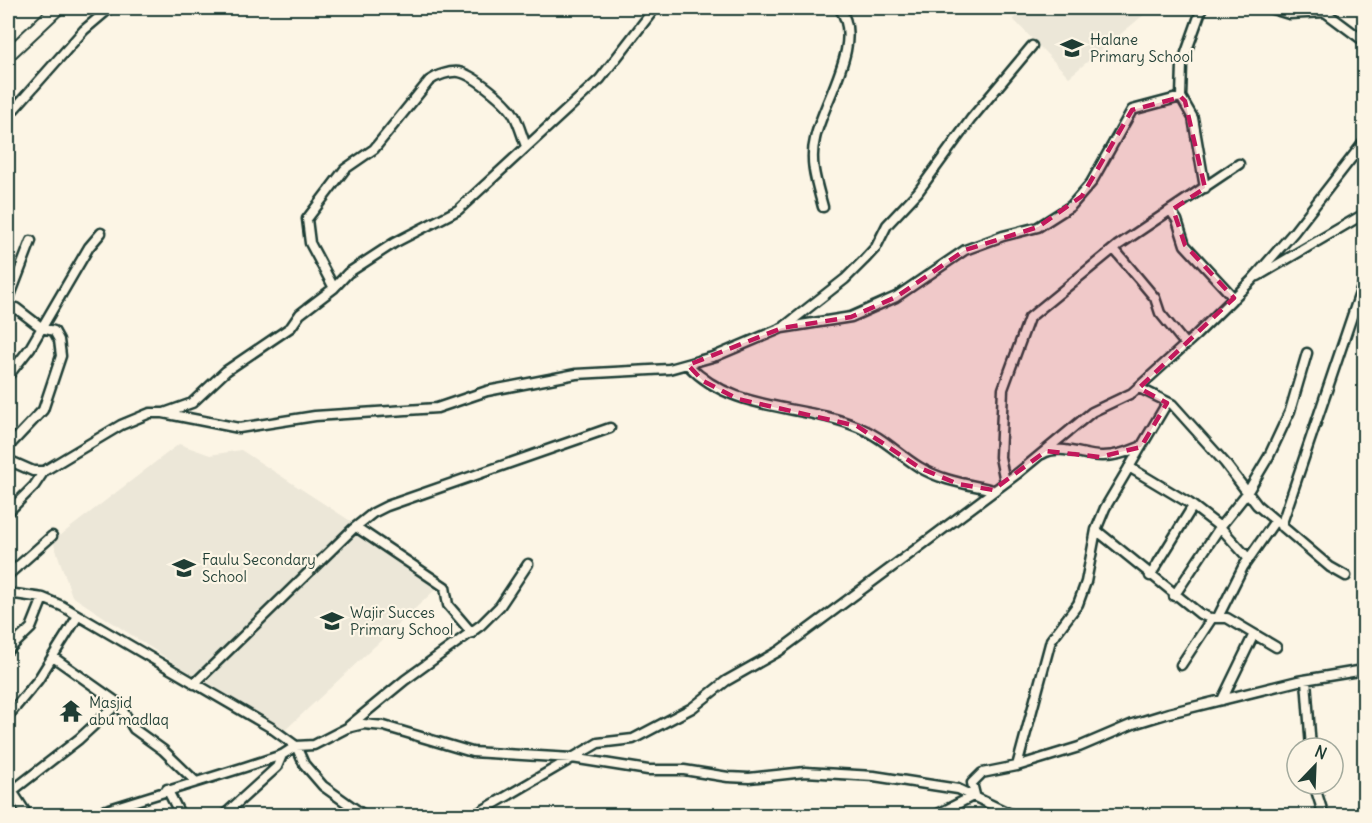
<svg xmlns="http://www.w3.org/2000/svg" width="1372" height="823" font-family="Delius,sans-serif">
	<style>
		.built { fill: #ece7d8 }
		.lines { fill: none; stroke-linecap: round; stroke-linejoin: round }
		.minor-casing { stroke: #1f3d34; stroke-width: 13 }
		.highway-casing { stroke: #1f3d34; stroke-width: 16 }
		.minor { stroke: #fcf5e5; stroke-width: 8 }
		.highway { stroke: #fcf5e5; stroke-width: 12 }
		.marked { fill: #c2185b; fill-opacity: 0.2; stroke: #c2185b; stroke-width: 4.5; stroke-dasharray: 12 8; stroke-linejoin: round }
		.labels { text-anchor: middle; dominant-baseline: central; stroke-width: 4.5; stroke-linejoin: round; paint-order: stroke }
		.poi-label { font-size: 15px; fill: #1f3d34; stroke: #fcf5e5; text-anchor: start }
	</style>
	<rect width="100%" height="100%" fill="#fcf5e5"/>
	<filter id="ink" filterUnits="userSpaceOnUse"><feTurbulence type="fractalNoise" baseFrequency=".0167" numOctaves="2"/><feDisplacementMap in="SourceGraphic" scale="12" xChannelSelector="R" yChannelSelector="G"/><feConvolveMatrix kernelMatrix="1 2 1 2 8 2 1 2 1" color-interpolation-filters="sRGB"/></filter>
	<g filter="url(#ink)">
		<path class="built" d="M1023 8H1152L1069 77 1013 19Z
			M179 444 210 455 241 450 352 522 197 678 72 596 53 541Z
			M351 532 436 589 283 732 197 684Z"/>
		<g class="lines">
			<g class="minor-casing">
				<path id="minor" d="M1269 8 1289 14 1325 12 1364 41
					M1181 97 1193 118 1205 188
					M8 116 84 30 110 8
					M823 207C817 184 809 163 815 139 822 103 866 41 839 8
					M1171 211 1177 220 1185 245 1234 298
					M1114 249 1155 298 1160 313 1186 345
					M1258 276 1364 214
					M334 288 310 243 307 219 345 169 374 149 429 81C437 75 450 71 459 72 474 75 507 102 514 115 519 124 522 136 526 146
					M8 301 31 241
					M8 307 16 308 42 328 54 331 59 340 61 356 43 410 8 447
					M785 326 845 279 864 260 876 247 887 225 918 192 971 119 1032 46
					M688 365C733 413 801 403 858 427 881 436 898 454 919 467 942 481 968 484 993 490
					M8 376 30 348 89 247 101 233
					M1139 388 1172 404 1225 463 1257 505 1330 567 1346 576
					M164 413 192 403 226 371 291 327 300 314 334 288 348 273 394 243 458 210 600 79 655 8
					M1042 454C1061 443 1084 457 1103 456 1116 456 1128 452 1140 447
					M8 460 33 471H44L121 425 150 413H163L239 428 315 416 437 408 487 391 576 374 669 369 716 356 782 328 851 317 896 297 965 250 1003 236 1038 227 1071 206 1091 183 1132 110 1181 97 1182 64 1202 8
					M1129 467 1189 503 1220 527 1248 558
					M1005 482 1000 457 1003 389 1029 318 1117 246 1239 164
					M8 512 34 486 44 471
					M1281 526 1364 281
					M356 527 445 587 448 605 472 633
					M1096 530 1200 614 1210 618H1227L1276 647
					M8 575 52 536
					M1150 576 1193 506
					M8 593 43 598 62 606 270 727 296 746 304 764 323 786 365 816
					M1174 596 1220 527 1247 493 1269 456 1290 411 1307 353
					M1218 617 1243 567 1275 521
					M8 650 31 628 43 598
					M53 657 118 703 134 729 163 750 195 781
					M1181 665 1212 618
					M1306 680 1311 748
					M194 684 353 529 373 513 387 506 610 428
					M1222 700 1254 634
					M8 716 38 680 78 616
					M349 726 405 680 481 625 500 606 528 564
					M1017 766 1051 640 1078 604 1086 582 1096 530 1105 508 1167 403
					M1314 784 1324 816
					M167 789 181 816
					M28 816 12 791 79 739 118 703
					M87 816 245 767 282 755 296 746 314 745 347 728 363 724 384 726 472 752 572 758 648 770H684L728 777 749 778 805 772 874 776 958 789 1015 816
					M223 816 277 767 282 755
					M473 816 598 743 633 739 692 708 726 681 779 651 915 550 1018 473 1092 412 1132 393 1196 335 1252 280 1294 232 1364 142
					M934 816 975 795 972 783 982 773 1017 766 1079 747 1133 724 1169 713 1298 681 1364 670"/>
			</g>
			<g class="highway-casing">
				<path id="highway" d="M8 55 58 8"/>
			</g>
			<use href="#minor" class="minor"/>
			<use href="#highway" class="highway"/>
		</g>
	</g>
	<path class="marked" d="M1181 97 1185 101 1205 188 1173 209 1185 245 1234 298 1139 388 1167 403 1141 447 1100 457 1046 451 993 490 958 484 920 468 857 426 738 399 703 381 688 365 782 328 851 317 896 297 965 250 1038 227 1082 196 1132 110Z"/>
	<defs>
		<g id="school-bare" transform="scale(1.8)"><path d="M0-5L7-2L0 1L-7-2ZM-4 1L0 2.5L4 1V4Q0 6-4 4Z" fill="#1f3d34" stroke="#fcf5e5" stroke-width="2.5" paint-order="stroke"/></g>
		<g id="temple-bare" transform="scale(1.8)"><path d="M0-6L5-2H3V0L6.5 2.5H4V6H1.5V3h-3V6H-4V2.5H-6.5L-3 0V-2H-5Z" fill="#1f3d34" stroke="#fcf5e5" stroke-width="2.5" paint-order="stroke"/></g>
	</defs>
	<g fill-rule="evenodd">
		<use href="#school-bare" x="1072" y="48"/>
		<use href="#school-bare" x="184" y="568"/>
		<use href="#school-bare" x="332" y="621"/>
		<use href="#temple-bare" x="71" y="711"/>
	</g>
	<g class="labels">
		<g class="poi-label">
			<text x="1090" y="39">Halane<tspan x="1090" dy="17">Primary School</tspan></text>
			<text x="202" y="559">Faulu Secondary<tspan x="202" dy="17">School</tspan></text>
			<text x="350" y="612">Wajir Succes<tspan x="350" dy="17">Primary School</tspan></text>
			<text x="89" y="702">Masjid<tspan x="89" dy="17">abu madlaq</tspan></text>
		</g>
	</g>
	<rect width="1372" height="823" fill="none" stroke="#fcf5e5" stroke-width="30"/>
	<rect x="15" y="15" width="1342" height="793" fill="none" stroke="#1f3d34" stroke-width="2" filter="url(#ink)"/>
	<g transform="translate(1315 766) rotate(23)"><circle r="28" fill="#fcf5e5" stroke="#a4ab9e" stroke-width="1.5"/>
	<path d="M0-4.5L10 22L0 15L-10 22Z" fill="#1f3d34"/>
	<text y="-9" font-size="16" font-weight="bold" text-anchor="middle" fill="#1f3d34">N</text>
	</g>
</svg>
